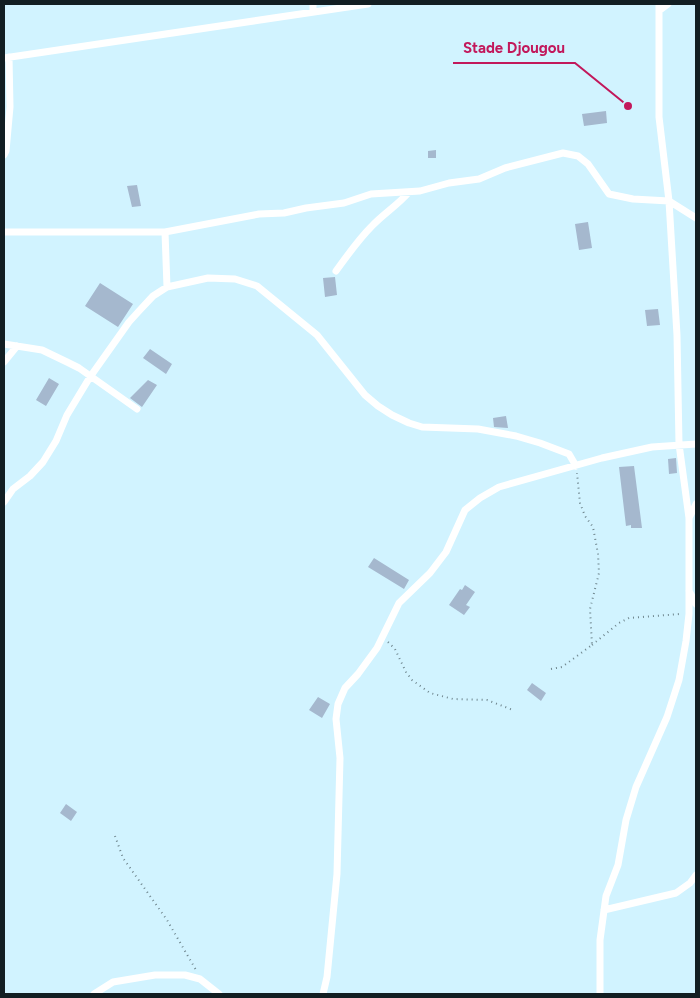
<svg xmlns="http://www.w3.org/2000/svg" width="700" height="998" font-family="Figtree,sans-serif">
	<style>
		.building { fill: #a5b8ce }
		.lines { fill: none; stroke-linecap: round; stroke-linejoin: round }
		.path { stroke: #6f868e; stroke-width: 2; stroke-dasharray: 1 4; stroke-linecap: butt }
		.street { stroke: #fff; stroke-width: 7 }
		.leader { fill: none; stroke: #c2185b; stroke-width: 2 }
		.callout-dot { fill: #c2185b; stroke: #d1f3ff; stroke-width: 2 }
		.callout-label { font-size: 15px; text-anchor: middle; font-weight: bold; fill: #c2185b; stroke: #d1f3ff; stroke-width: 4; stroke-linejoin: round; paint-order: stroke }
	</style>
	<rect width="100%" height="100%" fill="#d1f3ff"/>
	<path class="building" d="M606 111 607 123 584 126 582 114Z
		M436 150V158H428V151Z
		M137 185 141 206 132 207 127 186Z
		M588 222 592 248 579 250 575 224Z
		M335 277 337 295 325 297 323 278Z
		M100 283 133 304 118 327 85 306Z
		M658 309 660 325 647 326 645 310Z
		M150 349 172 364 166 374 143 358Z
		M49 378 59 384 46 406 36 400Z
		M148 380 157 385 142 407 130 398Z
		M506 416 508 428 494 427 493 418Z
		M676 458 677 473 669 474 668 459Z
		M634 466 642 528H631V525L626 526 619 467Z
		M374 558 409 580 404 589 368 567Z
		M465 585 475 592 466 605 470 607 464 615 449 605 460 589 462 590Z
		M532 683 546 693 541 701 527 690Z
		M318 697 330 704 322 718 309 710Z
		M66 804 77 812 71 821 60 813Z"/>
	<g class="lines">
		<path class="path" d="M388 642 395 649 406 672 412 680 430 693 453 699 487 700 513 710
			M592 645 619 623 629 618 680 614
			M551 669 562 667 592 645 590 609 599 573 598 554 593 527 585 516 580 503 577 473
			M115 836 123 858 167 920 196 970"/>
		<path class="street" d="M313 4V11
			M659 4V117L669 201 696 218
			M660 10 668 4
			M4 58 368 4
			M4 155 6 151 10 107 9 57
			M4 232H165L259 214 284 213 306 208 344 203 371 194 420 191 449 183 479 179 505 168 563 153 578 156 588 164 609 194 633 199 669 201 677 335 679 444 689 518V614L686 641 679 680 667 717 636 787 626 820 618 865 606 896 600 940V994
			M165 232 167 287
			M336 271C347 256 358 240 371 227 383 214 398 205 409 192
			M4 344 42 350 67 362 79 368 137 409
			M4 362 17 346
			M4 502 13 489 30 476 43 462 56 441 67 415 90 377 129 322 139 311 153 296 167 287 208 278 235 279 257 286 317 335 365 395 378 406 392 415 409 423 422 427 478 429 516 436 540 443 569 454 576 466
			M689 518 696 504
			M689 591 696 604
			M604 910 676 893 690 883 696 875
			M94 994 113 982 155 975H185L200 979 219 994
			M323 994 327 977 337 874 340 758 336 719 338 704 345 688 358 674 377 648 399 603 430 573 446 552 465 510 480 498 499 487 602 458 652 447 696 444"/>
	</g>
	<path class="leader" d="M628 106L575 63H453"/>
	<circle class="callout-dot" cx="628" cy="106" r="5"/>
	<g class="callout-label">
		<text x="514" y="53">Stade Djougou</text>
	</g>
	<rect width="700" height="998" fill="none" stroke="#121e22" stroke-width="10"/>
</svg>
